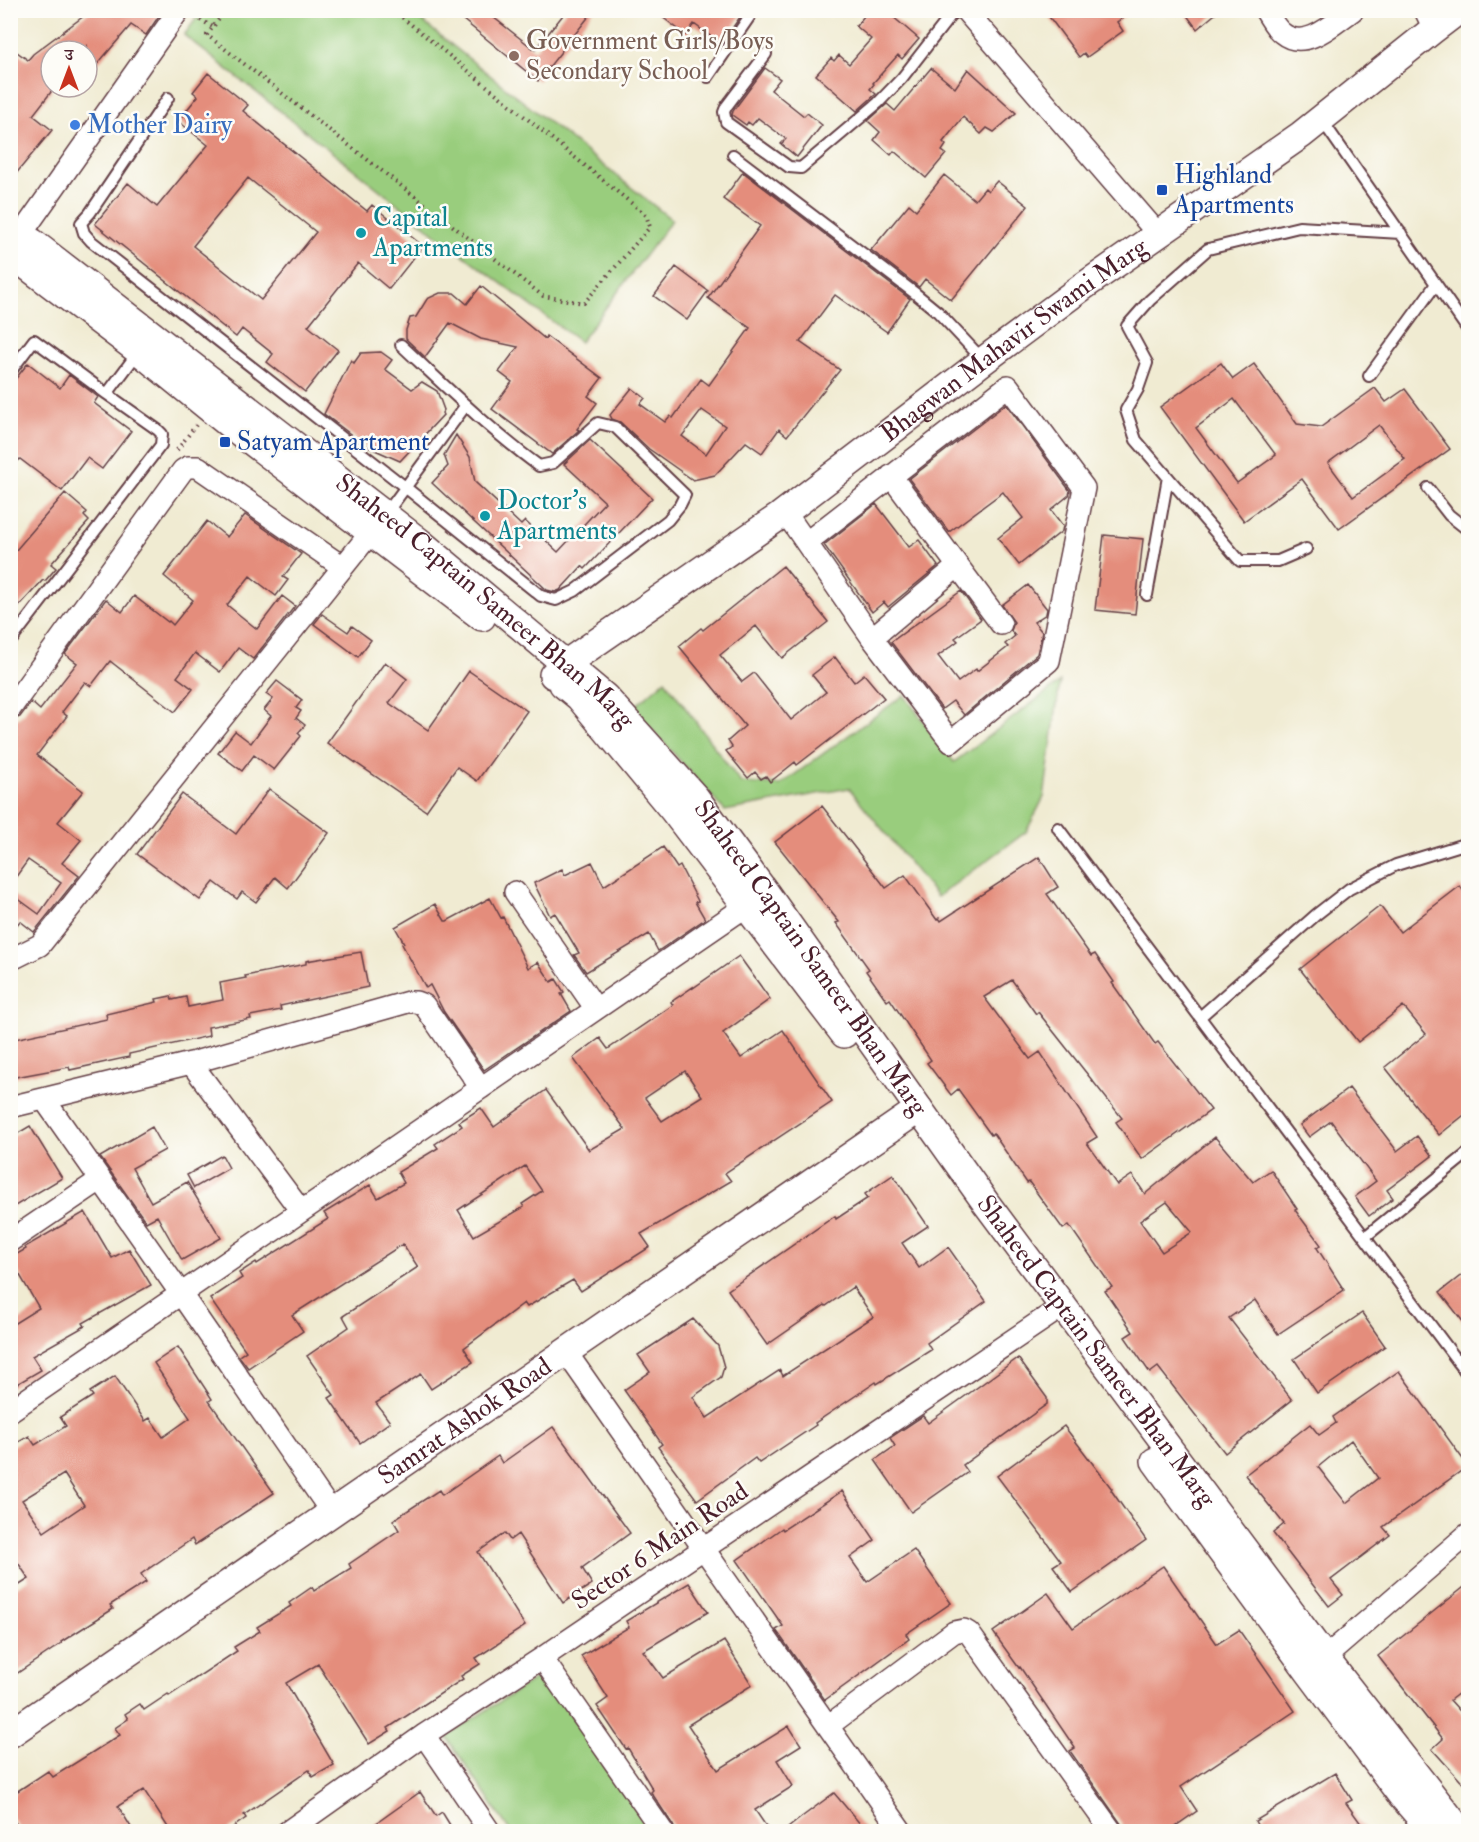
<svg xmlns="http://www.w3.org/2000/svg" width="1479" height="1842" font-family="'IM FELL Double Pica','Noto Serif Devanagari',serif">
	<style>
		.green { fill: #99cd7d; stroke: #727654; stroke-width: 1.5 }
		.building { fill: #e48d7b; fill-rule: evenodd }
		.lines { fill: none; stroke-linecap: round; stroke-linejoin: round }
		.service-casing { stroke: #633e44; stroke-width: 14 }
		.minor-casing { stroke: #633e44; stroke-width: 24 }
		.tertiary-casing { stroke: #633e44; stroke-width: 30 }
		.path { stroke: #633e44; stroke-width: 4; stroke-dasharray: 1.5 4.5; stroke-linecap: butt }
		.service { stroke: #fff; stroke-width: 10 }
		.minor { stroke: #fff; stroke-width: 21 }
		.tertiary { stroke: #fff; stroke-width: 27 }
		.education-dot { fill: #8d6e63; stroke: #fdfcf7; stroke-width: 2 }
		.shop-dot { fill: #3f7fe0; stroke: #fdfcf7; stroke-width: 2 }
		.transit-dot { fill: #1a4fb4; stroke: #fdfcf7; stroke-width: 2 }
		.culture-dot { fill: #0f9aa8; stroke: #fdfcf7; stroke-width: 2 }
		.labels { text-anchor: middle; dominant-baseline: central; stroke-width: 5; stroke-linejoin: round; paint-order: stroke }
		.education-label { font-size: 26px; fill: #785e54; stroke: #fdfcf7; text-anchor: start }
		.shop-label { font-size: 26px; fill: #366cbe; stroke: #fdfcf7; text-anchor: start }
		.transit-label { font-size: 26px; fill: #164399; stroke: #fdfcf7; text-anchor: start }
		.culture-label { font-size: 26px; fill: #0d838f; stroke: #fdfcf7; text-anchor: start }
		.street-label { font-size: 26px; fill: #4a1f2b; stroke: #fdfcf7 }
	</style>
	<rect width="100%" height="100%" fill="#fdfcf7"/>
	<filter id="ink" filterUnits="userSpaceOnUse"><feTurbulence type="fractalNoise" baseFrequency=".0167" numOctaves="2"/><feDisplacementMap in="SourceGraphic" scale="12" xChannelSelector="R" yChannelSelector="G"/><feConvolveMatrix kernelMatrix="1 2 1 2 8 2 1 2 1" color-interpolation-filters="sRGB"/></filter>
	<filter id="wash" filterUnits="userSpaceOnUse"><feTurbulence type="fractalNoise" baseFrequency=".008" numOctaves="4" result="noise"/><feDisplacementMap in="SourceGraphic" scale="24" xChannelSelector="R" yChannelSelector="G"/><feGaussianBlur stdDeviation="1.35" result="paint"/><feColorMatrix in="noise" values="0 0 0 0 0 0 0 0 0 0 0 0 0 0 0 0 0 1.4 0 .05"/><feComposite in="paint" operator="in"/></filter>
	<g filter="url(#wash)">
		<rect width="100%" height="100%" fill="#f0ebd2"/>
		<path class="green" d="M202 11H409L672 220 580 342 443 240 184 35Z
			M665 680 741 783 780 785 904 695 954 762 1060 682 1044 797 1026 832 937 897 849 788 725 811 633 708Z
			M543 1674 651 1831H510L446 1736Z"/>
		<g id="blocks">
			<path class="building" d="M92 10H163L146 35 131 25 87 76V46L83 51H51V92L33 115 52 130 10 181V47L28 60 33 54Z
				M451 10H484L535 50 567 10H594L538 81Z
				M653 10H745L721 44 694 24 686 35Z
				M869 10H885L919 39 902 59 898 55 873 83 874 84 870 89 876 94 857 111 816 75 831 58 834 61 839 55 849 64 871 39 856 26Z
				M1044 10H1132L1117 22 1123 31 1087 57 1084 53 1079 57Z
				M1183 10H1220L1197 29Z
				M765 68 780 79 771 90 804 116 807 113 822 125 797 157 781 144 786 139 758 118 752 125 748 122 746 125 732 115 733 111Z
				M931 68 955 88 968 69 1016 113 994 132 987 128 981 134 963 117 943 142 946 145 942 151 946 154 926 178 894 151 891 155 874 140 880 132 868 121 887 104 895 111Z
				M208 73 248 105 243 111 367 211 372 205 423 246 389 289 358 263 308 326 338 350 305 392 267 362 273 354 242 329 236 337 95 224 128 183 157 207 208 145 178 121 198 96 193 92ZM248 178 316 232 261 300 193 246Z
				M743 172 910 299 887 332 835 295 800 342 840 370 787 436 779 429 762 453 746 442 715 475 693 480 649 449 620 422 612 419 610 415 632 388 645 398 640 404 665 422 670 416 673 418 701 379 709 385 750 328 708 298 760 226 723 199ZM702 410 725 426 706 454 682 436Z
				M944 175 975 200 985 188 988 191 997 181 1028 206 951 300 925 279 919 287 871 250 909 204 916 210Z
				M676 267 708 291 687 320 654 296Z
				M481 286 545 339 546 336 602 378 588 396 597 403 577 429 579 430 552 454 492 409 512 382 499 372 518 347 481 339 450 323 425 357 406 339V330L410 318 416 317 427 299 440 293H454L467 304Z
				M381 352 392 360 385 369 412 389 422 382 437 391 444 410 442 413 443 415 400 461 366 446 324 414 351 360 354 363 361 353Z
				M28 363 60 388 69 375 98 397 94 403 131 431 102 469 87 458 62 491 20 459 10 469V386Z
				M1221 363 1233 379 1254 364 1297 424 1321 427 1375 388 1386 402 1405 389 1450 449 1339 529 1302 479 1244 521 1160 407ZM1234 399 1276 455 1237 483 1196 428ZM1379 425 1405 459 1353 497 1328 463Z
				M1006 404 1070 491 1069 495 1051 510 1063 526 1062 531 1019 565 998 538 1023 518 1003 492 949 532 909 479Z
				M456 435 470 457 475 482 521 525 525 521 558 552 605 502 564 464 590 440 652 498 585 569 582 566 560 590 555 592 547 590 432 483 448 466 444 455Z
				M65 493 87 512 84 516 89 521 51 564 56 568 45 581 43 580 10 616V557Z
				M876 504 909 547 919 540 938 566 888 607 884 602 872 612 824 545Z
				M245 515 301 554 283 577 288 580 276 596 250 576 227 605 257 629 282 596 295 606 253 659 238 648 220 672 195 653 177 677 193 689 175 712 110 661 91 686 85 682 62 712 67 716 37 755 83 791 58 822 81 840 62 863 79 876 34 932 20 921 10 933V893L39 914 61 883 28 860 10 885V721L20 717 31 702 40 710 77 663 65 654 106 599 122 612 134 596 168 622 169 621 173 625 193 600 164 576 207 521 227 537Z
				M1104 535 1143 539 1135 614 1095 610Z
				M783 566 828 622 782 658 756 626 720 655 742 682 754 673 791 720 826 692 812 675 835 657 854 682 864 674 884 698 797 765 795 762 770 782 766 776 761 779 755 772 748 778 726 751 732 747 728 741 745 726 679 646 701 628 703 630Z
				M1028 585 1047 609 1046 614 1034 622 1042 632 1037 654 964 715 953 701 942 709 891 642 961 591 981 619 955 638 958 641 938 656 958 682 976 669 977 671 1008 647 1005 644 1015 636 1011 631 1014 622 1002 605Z
				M322 614 348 632 352 626 371 640 358 657 314 624Z
				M385 662 407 679 389 703 428 730 469 671 527 711 477 781 457 767 426 811 327 743Z
				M277 681 302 700 296 708 301 711 296 718 305 725 298 733 301 736 274 770 254 755 242 771 218 753 235 731 251 743 271 716 264 710 273 699 266 694Z
				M269 789 329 833 288 888 275 877 256 902 242 892 237 899 214 882 200 900 137 854 182 794 236 834Z
				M822 806 886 888 905 875 937 920 939 918 941 921 1039 857 1058 887 1047 894 1091 956 1095 954 1114 982 1112 983 1155 1044 1158 1042 1211 1110 1142 1159 1116 1122 1122 1118 1038 1012 1036 1014 1012 980 984 997 1030 1059 1040 1052 1097 1137 1087 1143 1117 1185 1132 1175 1145 1194 1215 1137 1253 1182 1271 1170 1297 1209 1295 1210 1321 1245 1317 1248 1344 1290 1278 1334 1255 1300 1229 1318 1292 1400 1225 1453 1158 1367 1150 1373 1125 1337 1133 1332 1105 1291 1112 1287 1069 1225 1063 1229 1029 1182 1027 1183 993 1133 991 1135 958 1089 951 1095 927 1063 931 1060 890 999 887 1001 866 971 869 969 836 923 839 922 775 842ZM1167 1202 1192 1232 1162 1252 1140 1221Z
				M663 847 677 868 680 866 698 901 695 902 705 919 658 951 649 934 586 972 574 955 579 953 555 913 550 916 534 883 562 869 565 875 592 862 604 886Z
				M1460 886 1468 897V1112L1439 1135 1385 1067 1426 1034 1403 1006 1358 1042 1300 969 1380 906 1400 932Z
				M490 898 501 918 503 917 528 968 538 962 551 982 556 979 564 992 561 994 571 1011 484 1070 444 1012 430 985 426 988 402 944 404 943 395 927 435 904 445 921H447Z
				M361 952 368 987 280 1006 281 1010 250 1016 251 1019 208 1027 209 1036 129 1054V1057L70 1070 69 1067 10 1078V1040L107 1019 106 1014 157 1002 156 999 171 996 172 1000 186 997 188 1007 223 1000 220 983 246 978 245 976 306 964V961Z
				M739 956 770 999 723 1033 741 1058 783 1030 832 1102 725 1173 731 1181 641 1234 650 1247 581 1291 573 1280 527 1307 524 1303 464 1348 473 1362 431 1389 421 1374 376 1403 390 1422 360 1443 329 1398 334 1395 307 1356 349 1327 343 1316 418 1267 403 1244 292 1315 303 1331 248 1368 239 1356 246 1351 210 1299 242 1278 239 1273 256 1262 257 1264 328 1219 324 1213 370 1185 378 1198 404 1183 398 1172 438 1148 435 1144 462 1126 459 1122 481 1108 494 1127 546 1090 589 1150 625 1129 573 1058 600 1038 608 1049 673 1005 671 1002 693 987V988ZM685 1071 702 1096 662 1121 645 1098ZM525 1166 542 1191 522 1204 524 1207 474 1236 458 1210Z
				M1349 1088 1397 1151 1417 1136 1432 1156 1387 1190 1393 1198 1369 1216 1355 1197 1376 1181 1331 1121 1309 1137 1300 1125Z
				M30 1126 62 1178 10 1209V1138Z
				M152 1127 165 1150 132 1168 151 1202 187 1182 221 1238 182 1260 157 1216 146 1222 100 1157Z
				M222 1155 229 1168 194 1188 187 1175Z
				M893 1175 928 1226 902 1243 919 1268 948 1247 986 1301 927 1343 931 1350 877 1384 876 1382 815 1423 816 1425 759 1463 755 1458 697 1500 658 1447 662 1444 624 1390 650 1372 638 1355 693 1319 718 1346 724 1367 721 1377 693 1397 707 1418 780 1370 783 1376 873 1317 853 1287 826 1306 825 1305 767 1345 728 1290 835 1216 836 1219 868 1198 865 1194Z
				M85 1212 112 1258 129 1249 151 1285 83 1323 85 1326 32 1356 41 1370 10 1388V1326L39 1308 10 1258 26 1249 25 1247Z
				M1468 1270V1328L1440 1292Z
				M1362 1313 1385 1346 1317 1393 1294 1359Z
				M178 1347 212 1399 209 1401 274 1493 195 1545 192 1539 141 1574 146 1582 110 1605 113 1609 61 1642 62 1643 10 1678V1591L29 1579 10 1551V1447L29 1436 35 1445 66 1426 60 1417 93 1396 90 1392 115 1376 145 1421 150 1418 163 1437 190 1418 154 1363ZM64 1474 84 1505 44 1532 22 1500Z
				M1018 1358 1047 1398V1404L963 1465 968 1472 911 1512 875 1460 895 1446 890 1438 923 1416 928 1423Z
				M1399 1371 1468 1466 1383 1527 1390 1535 1331 1580 1343 1595 1329 1606 1273 1533 1284 1524 1245 1475 1310 1424 1319 1435 1336 1423 1333 1417ZM1351 1440 1378 1478 1346 1503 1318 1467Z
				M1064 1426 1112 1489 1111 1490 1146 1540 1072 1592 1053 1566 1061 1561 997 1476Z
				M553 1427 630 1533 582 1568 592 1584 563 1603 518 1534 510 1540 505 1533 478 1552 525 1626 476 1658 480 1664 461 1676 463 1679 388 1728 390 1731 369 1744 318 1664 286 1683 334 1765 313 1777 309 1770 244 1815 246 1818 226 1832H171L144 1790 118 1806 134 1832H22L10 1815V1796L48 1771 53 1777 120 1735 115 1728 128 1719 125 1714 140 1704 144 1710 168 1694 169 1696 237 1651 234 1647 260 1631 257 1627 291 1606 289 1603 312 1587 314 1591 351 1568 349 1564 399 1530 393 1520 439 1490 442 1495 498 1456 502 1463Z
				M842 1491 875 1540 850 1558 867 1582 914 1550 951 1603 906 1634 909 1639 825 1700 776 1630 783 1626 737 1560 782 1528 783 1530Z
				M1163 1566 1217 1644 1239 1630 1295 1711 1181 1787 1197 1811 1167 1832H1125L1122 1825 1070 1751 1075 1748 1020 1667 1019 1668 993 1632 1048 1593 1073 1628Z
				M689 1583 708 1612 643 1651 663 1678 724 1641 752 1685 688 1725 718 1770 789 1726 801 1745 777 1760 793 1786 755 1810 770 1832H676L673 1825 651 1792 653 1790 628 1748 626 1749 597 1706 608 1698 581 1656 629 1627 626 1621Z
				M1468 1584V1686L1450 1700 1468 1720V1789L1432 1749 1443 1739 1378 1656Z
				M1335 1773 1352 1800 1346 1803 1367 1832H1261L1255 1821Z
				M420 1792 436 1816 442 1812 450 1825 449 1826 452 1832H364Z
				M834 1793 867 1832H783L803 1816Z"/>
		</g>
	</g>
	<g filter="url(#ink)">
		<use href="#blocks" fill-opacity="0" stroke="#633e44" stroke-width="1.5"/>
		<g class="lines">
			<g class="service-casing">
				<path id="service" d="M766 54 726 107 724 112 726 122 789 167 801 168 878 103 902 78 955 10
					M708 77 754 10
					M168 98 90 213 81 223 84 233 91 241 405 487 541 596 556 600 575 591 668 520 680 505 685 495 615 427 598 423 553 463 539 466C490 430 446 387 401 345
					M1321 119 1468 330
					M733 155 916 294 938 312 983 360
					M10 372 34 340 107 394 139 351
					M1369 376 1436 284
					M1428 488 1449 515 1468 530
					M385 515 466 405
					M1306 549 1278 561H1240L1136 440 1126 410 1138 389 1147 363 1127 326 1150 300 1208 249 1299 227 1401 233
					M1147 595 1168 477
					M10 642 161 445 162 434 158 430 107 394
					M1058 828 1468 1375
					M1200 1017 1317 914 1349 889 1396 865 1461 845
					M1365 1237 1468 1153
					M1458 1362 1468 1353"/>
			</g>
			<g class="minor-casing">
				<path id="minor" d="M965 10 1158 234
					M1265 10C1270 17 1275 28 1282 33 1305 52 1334 23 1353 10
					M1425 10 1434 29
					M20 236 179 10
					M891 476 1001 624
					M785 512 872 638 951 742 1049 661 1084 488 1008 386 807 542
					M872 638 958 566
					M10 709 183 470 188 467H198L343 567
					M515 892 596 1009
					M10 958 16 957 40 945 380 521
					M191 1063 301 1211
					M44 1099 181 1294 332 1513
					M10 1107 191 1063 408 1002H416L424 1005 481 1088
					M10 1241 100 1180
					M566 1352 902 1832
					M10 1411 758 898
					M542 1658 663 1832
					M1314 1667 1468 1534
					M828 1726 954 1632 964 1630 969 1633 1112 1832
					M424 1735 490 1832
					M287 1832 424 1735 542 1658 1063 1306"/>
			</g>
			<g class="tertiary-casing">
				<g id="tertiary">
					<path id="s1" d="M10 229 32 242 421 543 605 697 695 797 765 892 986 1203 1325 1658 1461 1832"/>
					<path d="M10 253 139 351 234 428 482 617"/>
					<path id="s2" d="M553 675 565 664 780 516 983 361 1081 288 1301 135 1434 29 1459 10"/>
					<path d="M563 684 579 697 673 810 844 1034"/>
					<path d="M1155 1461 1309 1672 1401 1795 1433 1832"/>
					<path id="s3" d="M10 1734 919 1109"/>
				</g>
			</g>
			<path class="path" d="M226 10 207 35 543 296 584 303 650 227 646 215 393 10
				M195 17 213 27
				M177 450 196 425"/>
			<use href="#service" class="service"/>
			<use href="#minor" class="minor"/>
			<use href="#tertiary" class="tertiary"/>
		</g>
	</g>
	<circle class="education-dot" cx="514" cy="56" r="6"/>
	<circle class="shop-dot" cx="75" cy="125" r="6"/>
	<g class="transit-dot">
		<rect x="1156" y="184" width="12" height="12" rx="3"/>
		<rect x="219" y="436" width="12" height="12" rx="3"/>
	</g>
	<g class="culture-dot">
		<circle cx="361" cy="233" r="6"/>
		<circle cx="485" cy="516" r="6"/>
	</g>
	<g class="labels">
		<g class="education-label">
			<text x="526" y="41">Government Girls/Boys<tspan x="526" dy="30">Secondary School</tspan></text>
		</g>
		<g class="shop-label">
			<text x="87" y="125">Mother Dairy</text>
		</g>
		<g class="transit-label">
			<text x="1174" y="175">Highland<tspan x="1174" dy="30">Apartments</tspan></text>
			<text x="237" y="442">Satyam Apartment</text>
		</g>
		<g class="culture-label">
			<text x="373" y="218">Capital<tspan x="373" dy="30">Apartments</tspan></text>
			<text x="497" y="501">Doctor's<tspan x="497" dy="30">Apartments</tspan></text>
		</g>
		<g class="street-label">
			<text stroke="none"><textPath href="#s2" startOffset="570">Bhagwan Mahavir Swami Marg</textPath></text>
			<text stroke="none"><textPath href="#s1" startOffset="604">Shaheed Captain Sameer Bhan Marg</textPath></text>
			<text stroke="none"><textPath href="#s1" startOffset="1090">Shaheed Captain Sameer Bhan Marg</textPath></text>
			<text stroke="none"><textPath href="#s1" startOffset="1576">Shaheed Captain Sameer Bhan Marg</textPath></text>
			<text stroke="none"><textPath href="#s3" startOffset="552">Samrat Ashok Road</textPath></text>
			<text transform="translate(660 1546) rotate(-34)">Sector 6 Main Road</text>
		</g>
	</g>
	<rect width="1479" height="1842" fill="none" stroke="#fdfcf7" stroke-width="36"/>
	<g transform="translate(69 69)"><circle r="28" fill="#fdfcf7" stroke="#b5a4a5" stroke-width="1.5"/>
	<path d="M0-4.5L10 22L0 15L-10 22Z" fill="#c8321e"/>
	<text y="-9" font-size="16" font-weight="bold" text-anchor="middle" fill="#4a1f2b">उ</text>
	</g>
</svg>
